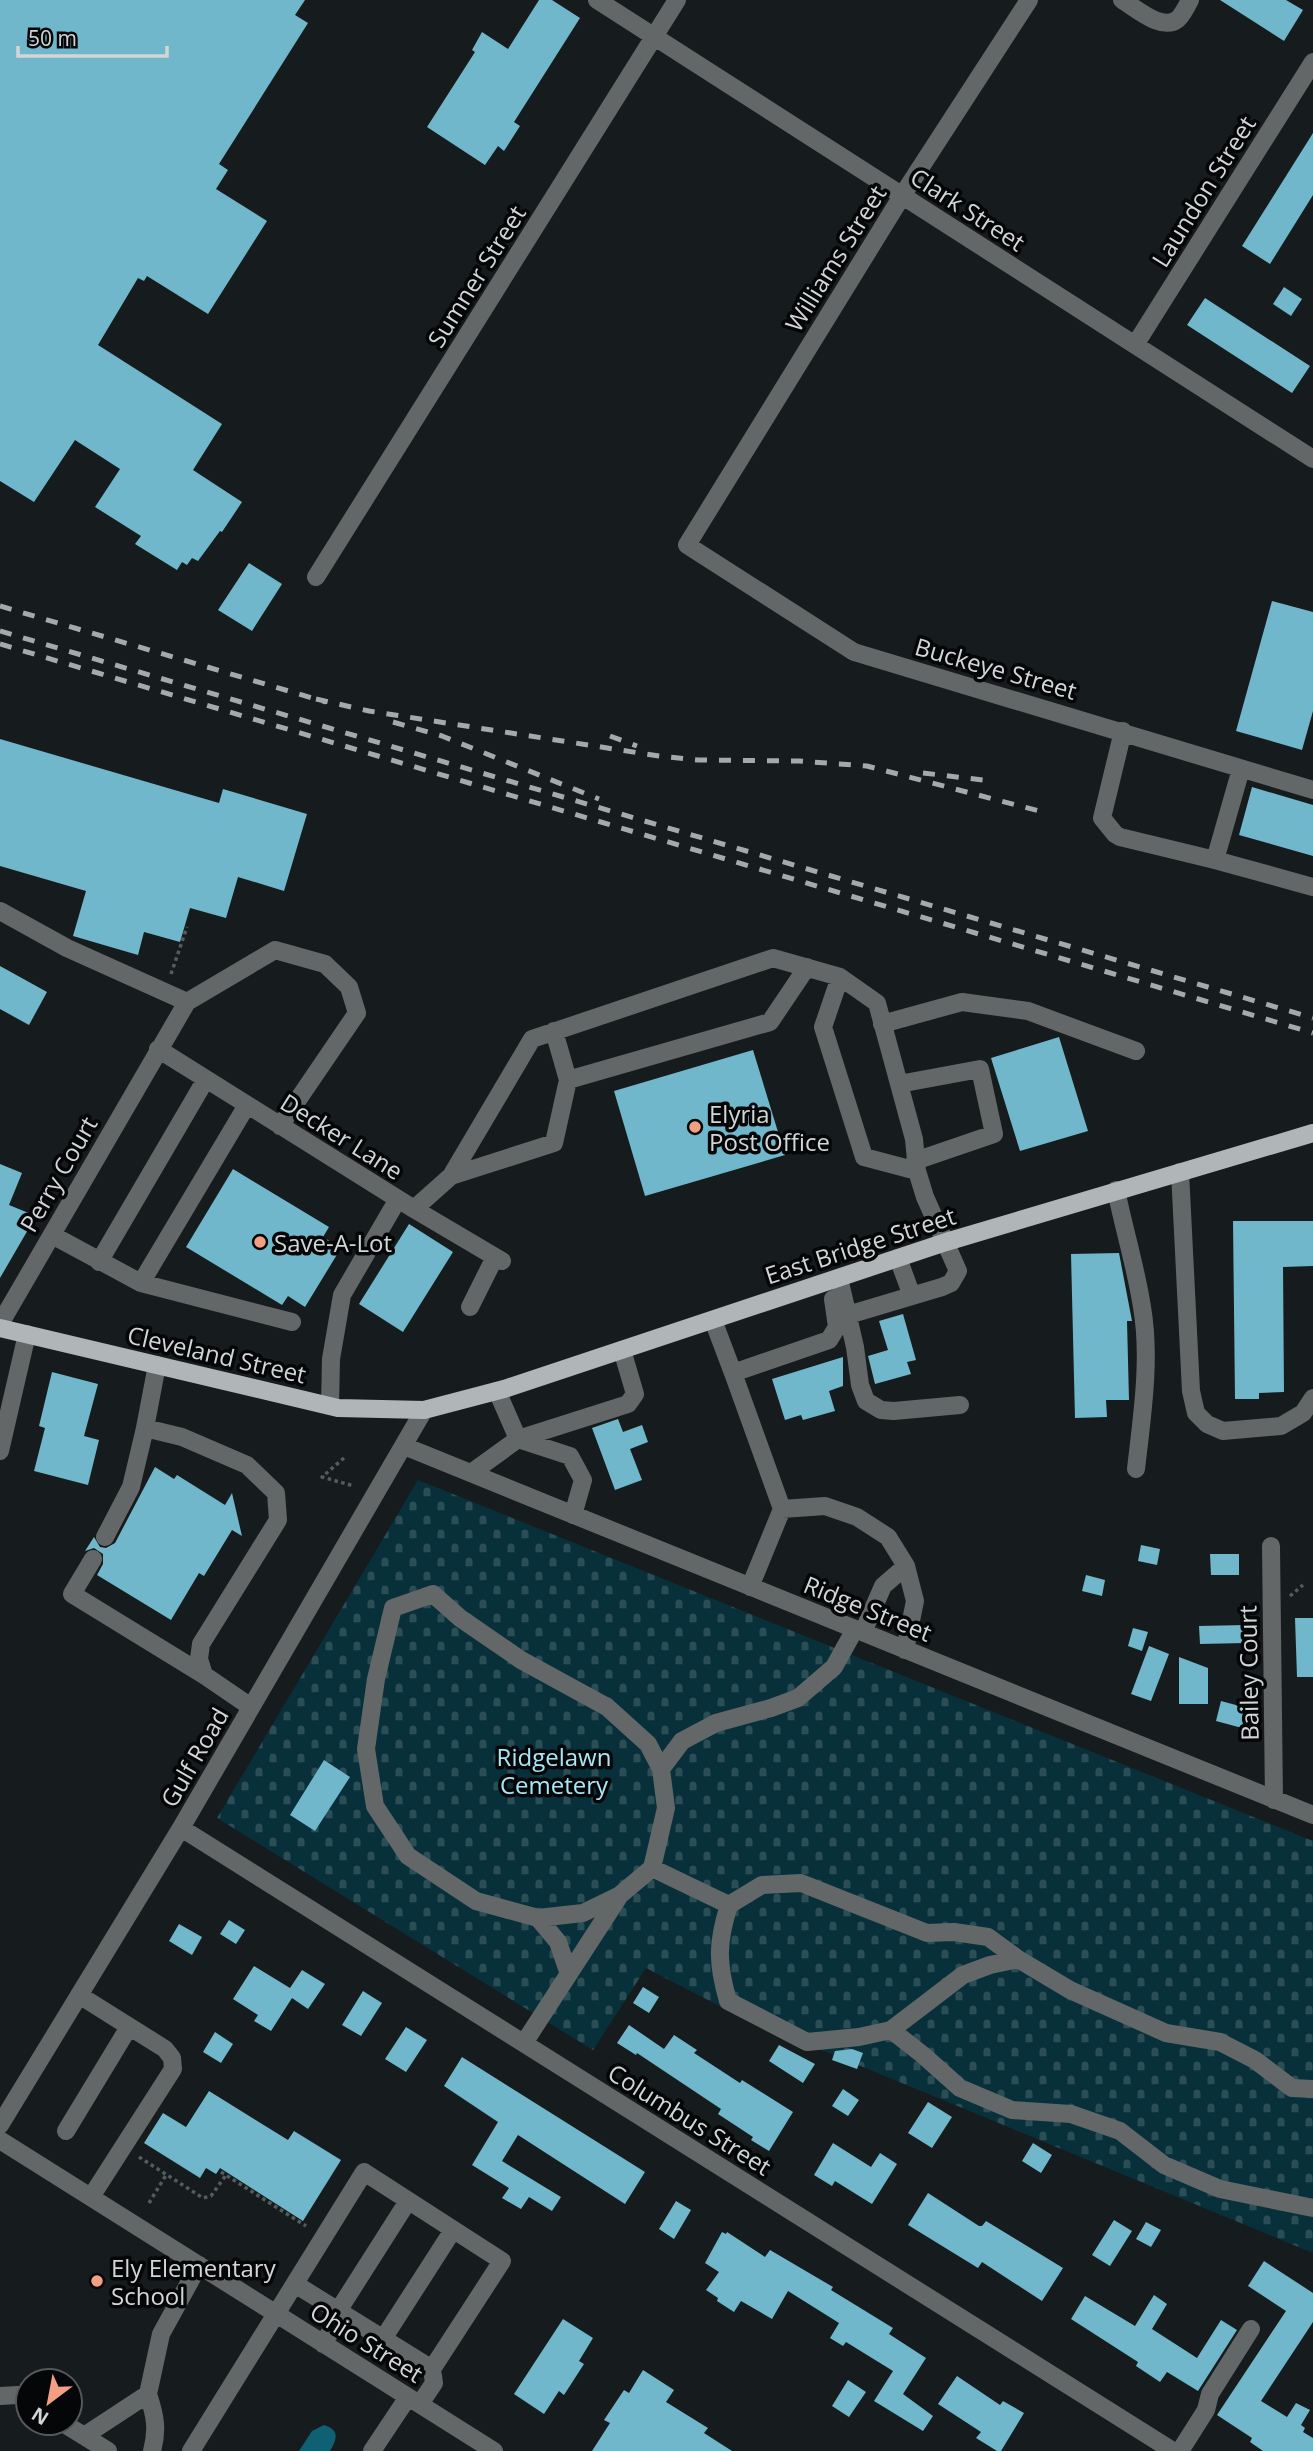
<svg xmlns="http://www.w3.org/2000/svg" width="1313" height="2451" font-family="'Open Sans',sans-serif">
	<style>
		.cemetery { fill: url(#cemetery-stones) }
		.water { fill: #0f6072 }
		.building { fill: #70b7cb }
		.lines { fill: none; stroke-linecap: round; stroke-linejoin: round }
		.path { stroke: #565c5d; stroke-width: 3.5; stroke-dasharray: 3.5 3.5; stroke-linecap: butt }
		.minor { stroke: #646768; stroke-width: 18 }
		.major { stroke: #b0b6b8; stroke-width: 18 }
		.rail { stroke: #a5a9aa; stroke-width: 5; stroke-dasharray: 12 12; stroke-linecap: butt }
		.poi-dot { fill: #f39f85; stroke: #040607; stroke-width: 2.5 }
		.labels { text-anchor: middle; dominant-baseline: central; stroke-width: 7; stroke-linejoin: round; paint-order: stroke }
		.street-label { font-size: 24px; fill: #d2d6d7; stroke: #040607 }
		.poi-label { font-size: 24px; fill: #d2d6d7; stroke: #040607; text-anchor: start }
		.park-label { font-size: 24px; fill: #abe6f7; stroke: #040607 }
	</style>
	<defs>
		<pattern id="cemetery-stones" width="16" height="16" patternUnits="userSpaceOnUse" patternTransform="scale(1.75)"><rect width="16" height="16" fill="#07303a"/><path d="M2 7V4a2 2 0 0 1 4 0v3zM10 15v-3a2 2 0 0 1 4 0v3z" fill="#2a4d56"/></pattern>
	</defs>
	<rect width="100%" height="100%" fill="#161c1d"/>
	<path class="cemetery" d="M418 1480 1313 1841V2253L737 2015 646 1968 593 2050 217 1818Z"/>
	<path class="water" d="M324 2425C340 2430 337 2439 330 2451H299L312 2431Z"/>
	<path class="building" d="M0 0H305L295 15 308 23 219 164 228 170 216 189 267 221 208 314 147 276 144 281 138 278 98 345 222 424 193 470 242 502 222 532 220 531 198 561 192 558 187 565 182 562 177 570 135 544 141 536 95 507 120 469 75 440 34 502 0 481Z
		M539 0H552L580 18 514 122 520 126 504 151 498 146 485 165 427 127 475 52 472 50 482 32 508 49Z
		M1220 0H1286L1303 10 1284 41Z
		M1313 133V195L1270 264 1242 246Z
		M1284 287 1302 299 1291 316 1273 304Z
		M1205 298 1310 366 1292 393 1187 325Z
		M249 563 282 584 252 631 218 610Z
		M1272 601 1313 612V711L1302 750 1236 731Z
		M0 739 219 803 223 789 307 814 284 891 238 877 226 918 190 908 180 942 144 932 138 955 73 936 86 891 0 866Z
		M1252 787 1313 805V856L1239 835Z
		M0 966 47 992 29 1025 0 1009Z
		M1059 1037 1088 1131 1020 1151 991 1058Z
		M753 1050 785 1155 645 1196 614 1091Z
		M0 1164 22 1173 9 1205 36 1216 0 1278Z
		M233 1169 329 1227 323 1237 341 1248 305 1307 288 1296 282 1305 186 1247Z
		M1233 1221H1313V1266L1283 1267 1284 1392 1259 1393V1399H1235Z
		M409 1224 453 1252 403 1332 359 1304Z
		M1119 1253 1132 1321H1127L1129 1400H1106L1107 1417 1075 1418 1071 1254Z
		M903 1314 916 1360 907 1362 911 1374 875 1384 868 1356 888 1350 879 1321Z
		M843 1357V1386L829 1391 835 1411 803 1420 801 1415 785 1420 772 1379Z
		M52 1372 98 1384 84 1436 99 1440 88 1485 34 1471 45 1428 39 1426Z
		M618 1419 623 1432 642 1425 648 1442 630 1449 642 1480 615 1490 592 1428Z
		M155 1467 174 1479 177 1475 225 1505 232 1493 242 1536 232 1530 204 1576 199 1573 171 1620 97 1575 103 1564V1554L94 1548 85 1551 94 1537 100 1547 106 1548 115 1543Z
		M1141 1545 1160 1549 1157 1565 1138 1561Z
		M1210 1554H1239V1575H1211Z
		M1086 1575 1105 1580 1102 1596 1082 1591Z
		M1295 1618H1313V1677H1297Z
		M1246 1625V1643L1200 1644 1199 1626Z
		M1133 1628 1148 1632 1142 1651 1128 1646Z
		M1149 1646 1169 1654 1151 1701 1131 1694Z
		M1179 1657 1208 1668V1704H1179Z
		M1221 1701 1247 1708 1242 1728 1216 1721Z
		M324 1760 350 1777 315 1831 290 1815Z
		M229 1920 245 1930 236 1944 220 1934Z
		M179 1924 202 1937 192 1955 169 1941Z
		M254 1966 290 1988 302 1970 325 1984 308 2009 292 1998 271 2031 254 2021 258 2015 233 1999Z
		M643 1987 659 1997 649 2013 633 2003Z
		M363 1991 382 2003 361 2036 342 2025Z
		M629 2025 664 2049 674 2035 697 2050 694 2053 740 2083 742 2080 793 2112 769 2151 751 2140 753 2137 718 2114 721 2109 637 2053 636 2055 617 2043Z
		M406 2027 427 2040 406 2072 385 2059Z
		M215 2032 233 2044 221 2063 203 2052Z
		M779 2045 815 2064 803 2083 769 2061Z
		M852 2049 863 2053 857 2069 832 2060 835 2051Z
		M462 2057 645 2172 625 2204 518 2135 502 2161 561 2197 552 2211 529 2197 521 2209 502 2198 509 2188 472 2165 498 2122 444 2086Z
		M843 2089 859 2100 848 2116 832 2106Z
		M209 2091 288 2140 294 2131 341 2160 303 2221 220 2168 216 2174 206 2168 200 2178 144 2143 163 2113 186 2127Z
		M928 2102 952 2117 932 2148 908 2133Z
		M833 2143 871 2167 880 2153 897 2164 872 2204 835 2181 832 2186 814 2175Z
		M1033 2143 1052 2155 1041 2173 1022 2161Z
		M928 2193 979 2226H982L986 2221 1063 2268 1042 2301 982 2262 978 2268 908 2225Z
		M676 2201 691 2210 674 2239 659 2229Z
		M1114 2220 1132 2231 1110 2266 1092 2255Z
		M1146 2222 1161 2230 1151 2247 1136 2239Z
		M722 2232 726 2234 727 2232 765 2257 770 2250 833 2287 831 2290 893 2328 889 2334 926 2358 903 2394 933 2416 923 2431 874 2401 893 2371 846 2342 843 2346 830 2338 839 2323 788 2291 772 2319 741 2301 734 2312 717 2301 718 2298 706 2290 719 2272 705 2263Z
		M1264 2261 1313 2293V2322L1261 2401 1287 2417 1296 2403 1310 2410 1301 2425 1305 2428 1303 2432 1313 2438V2451H1263L1250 2442 1252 2438 1217 2415 1286 2311 1248 2286Z
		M1154 2295 1167 2304 1152 2329 1197 2358 1221 2320 1237 2330 1198 2391 1167 2372 1160 2382 1136 2366 1138 2362 1071 2319 1085 2296 1135 2326Z
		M563 2319 593 2338 579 2361 584 2364 564 2395 559 2391 544 2414 514 2394Z
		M643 2370 674 2390 666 2402 708 2428 704 2433 732 2451H592L610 2423 604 2420 624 2390 629 2393Z
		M957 2376 1000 2405 1003 2401 1024 2413 1001 2451H997L976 2438 981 2432 938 2404Z
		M848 2380 866 2392 849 2417 832 2406Z"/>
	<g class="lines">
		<path class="path" d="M171 974 187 927
			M344 1458 322 1477 354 1486
			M1290 1596 1303 1585
			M139 2157 203 2198 211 2196 226 2175
			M221 2172 306 2226
			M149 2203 166 2175"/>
		<path class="minor" d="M597 0 1313 459
			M1029 0 902 196 687 545 854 652 1313 790
			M1122 0C1136 8 1162 32 1178 19 1183 14 1187 6 1190 0
			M1135 345 1313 62
			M316 577 677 0
			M1123 731 1102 818 1115 834 1120 837 1215 860
			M1241 769 1215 860 1313 887
			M0 911 67 948 187 1002 0 1324
			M840 977 823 1027 864 1157 917 1171
			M187 1002 275 950 325 964 349 987 357 1013 280 1126
			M882 1024 962 1002 1028 1011 1136 1051
			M554 1031 568 1080 770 1022 807 967
			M158 1049 414 1209 502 1261
			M899 1084 980 1069 994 1134 915 1161
			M1180 1172 1191 1391 1196 1413 1207 1424 1223 1431 1281 1426 1303 1413 1313 1398
			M451 1176 554 1143 568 1080
			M1116 1190C1124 1229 1136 1268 1142 1307 1151 1359 1142 1416 1136 1469
			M414 1209 451 1176 532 1039 773 958 840 977 877 1003 914 1139 917 1171 925 1197 958 1271 951 1283 942 1287 848 1315
			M52 1235 141 1283 292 1322
			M898 1258 912 1296
			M99 1262 206 1079
			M839 1278 855 1347 860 1385 866 1401 881 1410 894 1411 960 1405
			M141 1283 247 1105
			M470 1307 495 1257
			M713 1320 733 1373 829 1340 837 1327 833 1299
			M157 1365 145 1428 182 1437 247 1465 276 1493 278 1520 201 1644 199 1659 204 1675 251 1707
			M733 1373 782 1509 750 1587
			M497 1391 518 1439 570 1456 583 1480 573 1515
			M330 1406 331 1359 342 1295 398 1199
			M404 1446 1313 1815
			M0 1451 27 1334
			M471 1473 518 1439 628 1404 635 1394 622 1350
			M782 1509 825 1506 857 1517 888 1537 906 1566 915 1601 905 1650
			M105 1537 131 1487 145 1428
			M1271 1546 1274 1800
			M93 1559 72 1594 204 1675
			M863 1632 883 1586 906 1566
			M661 1769 682 1741 716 1723 771 1708 798 1698 834 1667 855 1629
			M181 1828 1173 2451
			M652 1868 729 1905
			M538 1918 558 1942 569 1974
			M1018 1959 990 1965 963 1975 891 2030 859 2037 807 2042 728 2001C717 1963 717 1943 729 1905L762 1885 801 1883 927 1933 954 1932 988 1937 1018 1959 1070 1990 1166 2033 1220 2042 1255 2060 1292 2088 1313 2089
			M79 1995 165 2049 172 2058 173 2069 91 2197
			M891 2030 923 2055 960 2088 1012 2110 1071 2114 1120 2131 1164 2165 1220 2189 1313 2208
			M524 2043 620 1895 652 1868 666 1808 661 1769 648 1744 607 1707 521 1660 460 1618 433 1594 393 1608 376 1679 366 1749 375 1806 408 1856 476 1901 538 1918 583 1913 620 1895
			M0 2125 181 1828 424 1410
			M66 2131 129 2027
			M0 2140 494 2451
			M295 2284 432 2369
			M383 2339 453 2230
			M323 2344 337 2321 338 2311 408 2201
			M148 2394 161 2334 199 2265
			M0 2396 18 2395 28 2402
			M63 2423 108 2451
			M84 2436 148 2394C155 2415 158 2429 152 2451
			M191 2451 364 2172 502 2261 432 2369 434 2383 420 2404
			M372 2451 408 2397
			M1180 2451 1206 2410 1210 2394 1251 2329"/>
		<path class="major" d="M0 1328 338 1408 424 1410 504 1389 946 1242 1313 1133"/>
		<path class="rail" d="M0 606 326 702
			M0 631 1313 1018
			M0 644 1313 1033
			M316 699 369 711 659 756 698 760 799 761 867 766 1043 812
			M393 722 442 736 599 799
			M610 736 637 746
			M923 773 983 780"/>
	</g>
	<g class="poi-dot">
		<circle cx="695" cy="1127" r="7"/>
		<circle cx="260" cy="1242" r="7"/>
		<circle cx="97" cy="2281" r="7"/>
	</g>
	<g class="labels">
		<g class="street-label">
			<text transform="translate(1203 191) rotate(-58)">Laundon Street</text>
			<text transform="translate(968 209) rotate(33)">Clark Street</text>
			<text transform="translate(835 258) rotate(-58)">Williams Street</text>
			<text transform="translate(476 276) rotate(-58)">Sumner Street</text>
			<text transform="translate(996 668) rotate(16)">Buckeye Street</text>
			<text transform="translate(342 1136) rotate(32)">Decker Lane</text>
			<text transform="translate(58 1174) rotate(-60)">Perry Court</text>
			<text transform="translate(860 1245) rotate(-18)">East Bridge Street</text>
			<text transform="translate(217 1354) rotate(13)">Cleveland Street</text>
			<text transform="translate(868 1608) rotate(22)">Ridge Street</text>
			<text transform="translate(1248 1673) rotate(-91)">Bailey Court</text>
			<text transform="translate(194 1757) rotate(-60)">Gulf Road</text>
			<text transform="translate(690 2119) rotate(32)">Columbus Street</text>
			<text transform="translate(367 2342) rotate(32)">Ohio Street</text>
		</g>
		<g class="poi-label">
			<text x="709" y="1113">Elyria<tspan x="709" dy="28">Post Office</tspan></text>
			<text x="274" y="1242">Save-A-Lot</text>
			<text x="111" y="2267">Ely Elementary<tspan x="111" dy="28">School</tspan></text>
		</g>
		<g class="park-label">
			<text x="554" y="1756">Ridgelawn<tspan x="554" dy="28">Cemetery</tspan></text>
		</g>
	</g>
	<g transform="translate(49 2402) rotate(212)"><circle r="33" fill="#040607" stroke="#56595a" stroke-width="2"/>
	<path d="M0-5L12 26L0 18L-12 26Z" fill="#f39f85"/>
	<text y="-10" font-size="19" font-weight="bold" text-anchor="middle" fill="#d2d6d7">N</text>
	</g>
	<path d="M18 46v10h149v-10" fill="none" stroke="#d2d6d7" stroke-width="3.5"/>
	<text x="28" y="46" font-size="21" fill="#d2d6d7" stroke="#040607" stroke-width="5" paint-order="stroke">50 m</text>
</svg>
